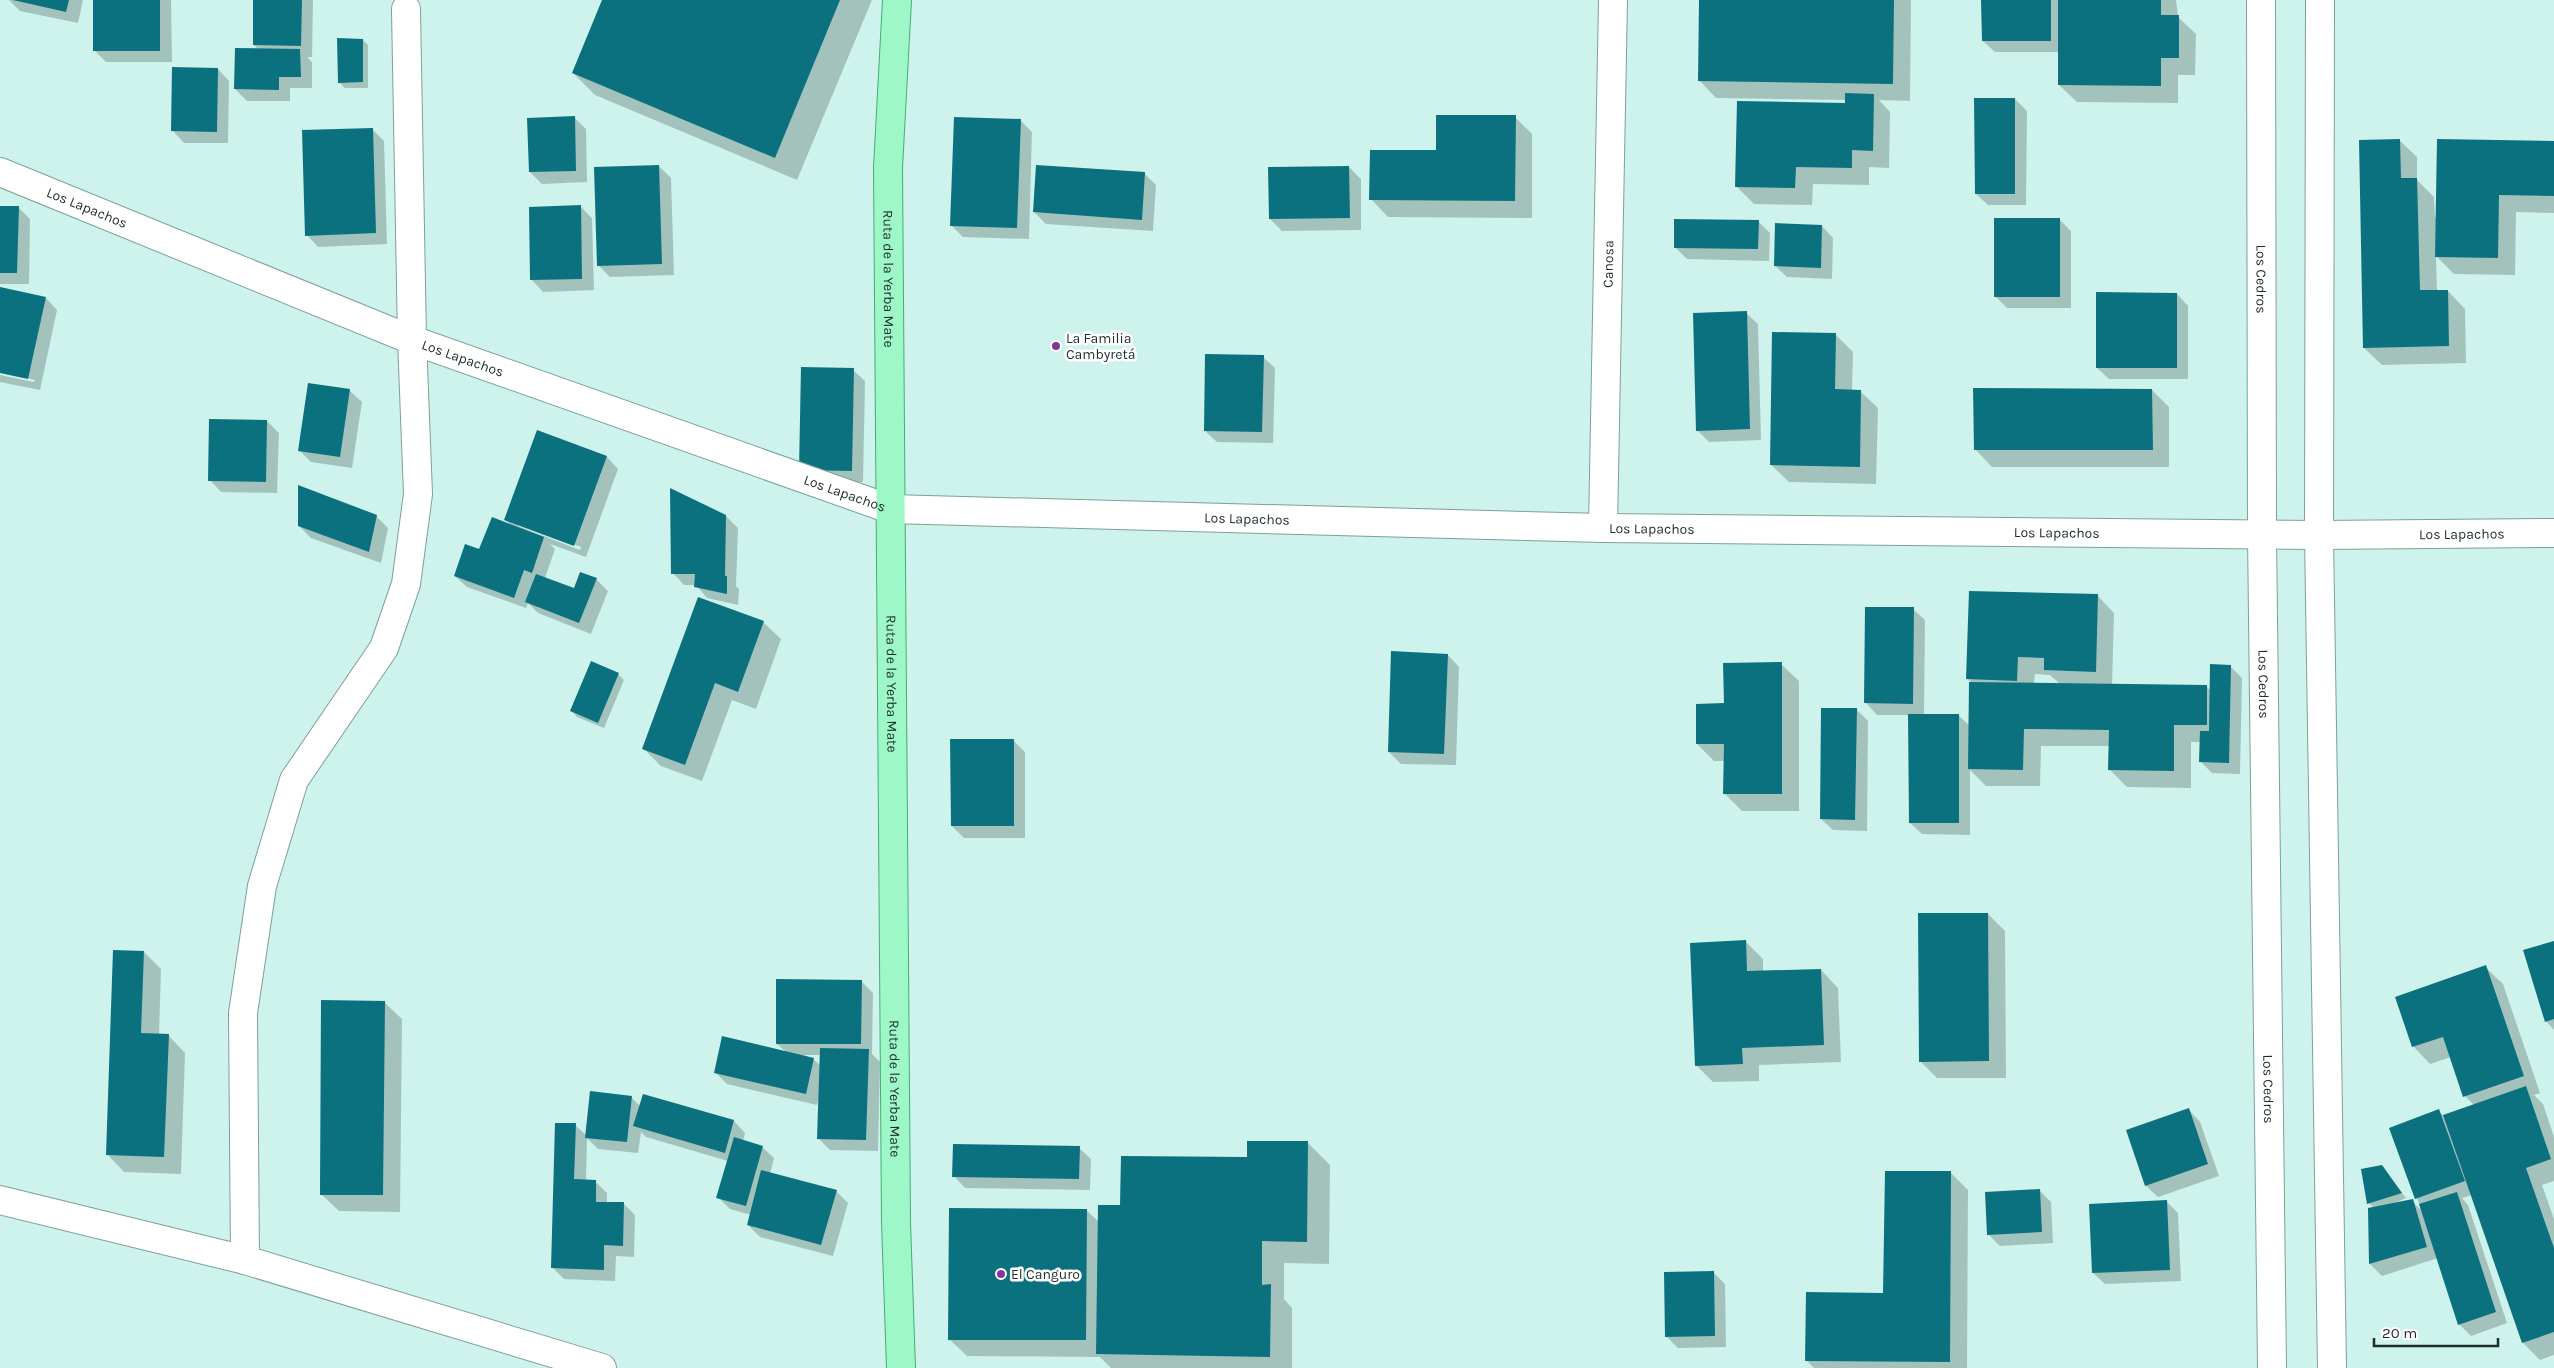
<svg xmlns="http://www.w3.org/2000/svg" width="2554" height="1368" font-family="Karla,sans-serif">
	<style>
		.shadow { fill: #0003; fill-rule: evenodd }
		.building { fill: #0b717e }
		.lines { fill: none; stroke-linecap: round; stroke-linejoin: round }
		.minor-casing { stroke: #7da09a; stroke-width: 30 }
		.major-casing { stroke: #46ac78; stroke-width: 30 }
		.minor { stroke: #fff; stroke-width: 28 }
		.major { stroke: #9df7c7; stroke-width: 28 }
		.poi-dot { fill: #8333a3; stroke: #fff; stroke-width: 2 }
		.labels { text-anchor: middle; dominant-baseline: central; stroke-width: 5; stroke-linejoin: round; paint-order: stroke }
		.street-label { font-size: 14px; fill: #1e2c2a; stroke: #fff }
		.poi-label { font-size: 14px; fill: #1e2c2a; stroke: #fff; text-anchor: start }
	</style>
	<rect width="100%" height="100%" fill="#cdf3ec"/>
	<path class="shadow" d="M9 0H83L78 23 20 11Z
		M94 0H171L172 62H106L94 50Z
		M254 0H313L312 57H307L312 62V88H290V101H247L235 89 259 50 254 45Z
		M603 0H872L797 180 595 95 573 73Z
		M1700 0H1911L1910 101 1879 100 1890 112 1889 168 1869 167V185L1813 184 1812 205 1754 204 1737 187 1846 104V100L1716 98 1699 80Z
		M1983 0H2176L2178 17 2196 34 2195 75H2178V103L2077 102 2059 85V52H1995L1983 41Z
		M363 40 368 45V88H345L339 82Z
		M218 69 229 81 228 143H184L173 131Z
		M2015 99 2027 111 2026 205H1988L1976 194Z
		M574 117 586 129 587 182 542 184 530 172Z
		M1515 117 1532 134V218L1388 217 1371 199 1437 152Z
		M1021 121 1032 132 1029 239 963 237 951 225Z
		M372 129 384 141 387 244 318 247 307 235Z
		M2399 140 2417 157V180L2434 197 2435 218 2554 142V213L2516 212 2515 275 2454 274 2436 256 2437 291H2448L2465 309 2466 363 2382 365 2364 348Z
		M659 166 671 178 674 275 610 277 598 265Z
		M1349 167 1361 179V230L1282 231 1270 219Z
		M1144 173 1156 185 1153 231 1046 224 1034 212Z
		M580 206 592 218 594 290 543 292 532 280Z
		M0 207H18L30 219 29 284H0Z
		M2059 219 2071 231V308H2007L1995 296Z
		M1758 221 1770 233 1769 261 1687 259 1675 247Z
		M1822 226 1833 238 1832 279 1787 277 1775 266Z
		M0 288 46 298 57 310 40 390 0 382V375L34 382 35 380 0 372Z
		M2177 294 2188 306V379H2109L2097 368Z
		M1746 313 1758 324 1761 440 1709 442 1697 430Z
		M1835 334 1853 352 1852 391H1860L1878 408 1876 484 1789 482 1771 465Z
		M1263 357 1275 368 1273 443 1217 442 1205 431Z
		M853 370 865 381 863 482H812Z
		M309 385 350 391 362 402 352 468 311 462 299 450Z
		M2152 390 2169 407V467H1992L1975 449Z
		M267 421 279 433 277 493 221 492 210 480Z
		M607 457 618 469 586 557 550 544 555 549 545 578 574 590 596 579 608 591 591 634 538 613 528 603 526 608 467 587 455 576 511 525 505 520ZM518 524 581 547 580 550 518 526Z
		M376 516 388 528 381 563 311 538 299 526Z
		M726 516 738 528 736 586 739 589 738 605 707 598 696 585H684L673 573Z
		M2097 595 2114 613 2112 685 2206 686 2211 691 2230 666 2242 678 2240 774 2212 773 2200 761 2201 742H2191V788L2127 787 2109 769 2110 746H2041L2040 786H1986L1970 770V835L1922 834 1910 823V715H1877L1866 703 1913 609 1925 620 1924 715H1958L1970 726 1972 683 1968 679ZM2035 674 2050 675 2060 684H2034Z
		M763 622 781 639 756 709 732 700 702 781 661 766 644 749Z
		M1448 655 1459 667 1456 765 1401 764 1389 752Z
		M1781 664 1799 681V811H1742L1725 794V761H1714L1697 744 1725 705Z
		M618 674 624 680 604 728 577 717 572 711Z
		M1856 709 1868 721 1867 831 1833 830 1821 819Z
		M1013 740 1025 752V838H964L952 826Z
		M1988 914 2005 931 2006 1078H1937L1920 1061Z
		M1746 942 1763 959V972L1821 970 1838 988 1841 1062 1759 1065V1081L1713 1082 1696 1065Z
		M2554 942V1030L2546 1021Z
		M144 952 161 969 159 1035H168L185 1053 181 1174 124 1172 107 1154Z
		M2485 967 2503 984 2540 1093 2534 1095 2543 1104 2554 1137V1181L2542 1185 2554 1219V1355L2540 1360 2523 1343 2472 1195 2462 1198 2468 1205 2507 1323 2471 1336 2459 1324 2438 1258 2382 1276 2370 1264 2369 1209 2374 1208 2369 1203 2381 1166 2406 1198 2390 1205 2412 1201 2422 1211 2390 1128 2438 1111 2444 1116 2474 1105 2465 1096 2451 1057 2430 1064 2413 1046Z
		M861 981 873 993 872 1054 880 1062 878 1151 830 1150 818 1138V1100L817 1105 727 1084 715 1072 786 1052 777 1044ZM803 1055H821V1066L813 1059Z
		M384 1002 402 1019 400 1212 339 1211 321 1194Z
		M632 1098 640 1106 734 1121 745 1133 743 1141 762 1147 774 1158 770 1174 836 1191 848 1203 833 1256 760 1237 748 1225 751 1215 730 1209 718 1197 728 1161 646 1137 641 1132 638 1153 598 1149 587 1138 586 1181H595L607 1193V1203L624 1204 635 1215 634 1257 616 1256 615 1281 564 1279 553 1268 575 1125 587 1136Z
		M2189 1110 2200 1122 2219 1176 2158 1197 2146 1186Z
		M1307 1142 1330 1165 1329 1264 1284 1263V1299L1292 1308V1368H1111L1100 1357 967 1356 949 1339 1086 1210 1099 1222 1122 1206 1248 1158Z
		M1079 1148 1091 1159 1090 1190 965 1188 954 1176Z
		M1950 1172 1968 1190 1967 1368H1814L1806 1360 1885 1294Z
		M2040 1191 2051 1202 2053 1243 2000 1246 1989 1235Z
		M2166 1201 2178 1213 2181 1281 2105 1284 2093 1273Z
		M1713 1272 1725 1284 1726 1347 1678 1348 1666 1336Z"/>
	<path class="building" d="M13 0H69L66 12Z
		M93 0H160V51H93Z
		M253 0H302L301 46 253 45Z
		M602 0H840L775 158 572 73Z
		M1699 0H1894L1893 84 1698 81Z
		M1981 0H2051V41H1982Z
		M2058 0H2161V15H2179V58H2161V86L2058 85Z
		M337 38 363 39V82L338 83Z
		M235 48 300 49 301 77H279V90L234 89Z
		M172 67 218 68 217 132 171 131Z
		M1845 93 1874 94 1873 151 1852 150V168L1796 167 1795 188 1735 187 1737 101 1845 103Z
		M1974 98H2015V194H1975Z
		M1436 115H1516L1515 201 1369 200 1370 150H1436Z
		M575 116 576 171 529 172 527 118Z
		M954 117 1021 119 1017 228 950 226Z
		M373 128 376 233 305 236 302 130Z
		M2400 139 2401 178H2417L2420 290H2448L2449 346 2363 348 2359 140Z
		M2437 139 2554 141V196L2499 195 2498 258 2435 257Z
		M659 165 662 264 597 266 594 167Z
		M1036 165 1145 172 1142 220 1033 212Z
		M1349 166 1350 218 1269 219 1268 167Z
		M581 205 582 279 530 280 529 207Z
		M0 206H19L17 273H0Z
		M1994 218H2060V297H1994Z
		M1674 219 1759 220 1758 249 1674 248Z
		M1775 223 1822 225 1821 268 1774 266Z
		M0 287 46 297 28 379 0 373Z
		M2096 292 2177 293V368H2096Z
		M1747 311 1750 429 1696 431 1693 313Z
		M1772 332 1836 333 1835 389 1861 390 1860 467 1770 465Z
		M1205 354 1264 355 1262 432 1204 431Z
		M801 367 854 368 852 471 799 470Z
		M308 383 350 389 340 457 298 451Z
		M1973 388 2152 389 2153 450H1974Z
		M209 419 267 420 266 482 208 481Z
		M537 430 607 456 574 546 504 520Z
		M298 485 377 515 369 552 298 526Z
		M670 488 726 515 725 576H727V594L694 587 695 574H671Z
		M492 517 544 537 532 573 524 570 514 598 454 576 465 544 479 549Z
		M580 572 597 578 579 623 525 602 536 574 574 588Z
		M1969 591 2098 594 2096 672 2044 670V658L2018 657 2017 681 1966 679Z
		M698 597 764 621 738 692 715 683 685 765 642 749Z
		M1865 607H1914L1913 704 1864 703Z
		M1391 651 1448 654 1444 754 1388 752Z
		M591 661 619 673 598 723 570 711Z
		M1782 662V794H1723L1724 744H1696V704L1724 703 1723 663Z
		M2210 664 2231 665 2229 763 2199 762 2200 731H2209Z
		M1969 682 2207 685V725H2174V771L2108 770 2109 730 2024 729 2023 770 1968 769Z
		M1821 708H1857L1855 820 1820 819Z
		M1908 714H1959V823H1909Z
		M950 739H1014V826H951Z
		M1918 913H1988L1989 1061 1919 1062Z
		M1746 940 1747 971 1821 969 1824 1045 1742 1048 1743 1064 1695 1066 1690 943Z
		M2554 941V1019L2545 1022 2523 950Z
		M113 950 144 951 141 1033 169 1034 164 1157 106 1155Z
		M2486 965 2524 1076 2463 1097 2443 1037 2412 1047 2395 997Z
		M776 979 862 980 861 1044H776Z
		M321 1000 385 1001 383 1195H320Z
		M722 1036 814 1058 806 1094 714 1073Z
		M820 1048 869 1049 866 1140 817 1139Z
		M2526 1086 2551 1159 2526 1168 2554 1248V1332L2522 1343 2443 1115Z
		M590 1091 632 1096 627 1142 585 1138Z
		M643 1094 734 1120 725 1153 633 1126Z
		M2189 1108 2208 1164 2145 1186 2126 1130Z
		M2439 1109 2465 1181 2415 1199 2389 1128Z
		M555 1123H576L574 1179 596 1180V1202H624L623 1246 604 1245V1270L551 1268Z
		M734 1137 763 1146 746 1206 716 1198Z
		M1247 1141H1308L1307 1242 1262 1241V1285L1271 1284 1270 1357 1096 1354 1098 1205H1120L1121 1156 1247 1157Z
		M953 1144 1080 1146 1079 1179 952 1177Z
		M2382 1165 2402 1193 2367 1204 2361 1169Z
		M761 1170 837 1190 821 1245 747 1225Z
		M1885 1171H1951L1950 1362 1805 1361 1806 1292 1883 1293Z
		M2040 1189 2042 1232 1987 1235 1985 1192Z
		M2457 1192 2496 1312 2458 1325 2419 1204Z
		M2413 1199 2427 1247 2369 1264 2368 1208Z
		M2167 1200 2170 1270 2092 1273 2089 1204Z
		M949 1208 1087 1209 1086 1340H948Z
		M1714 1271 1715 1336 1665 1337 1664 1272Z"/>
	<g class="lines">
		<g class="minor-casing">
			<g id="minor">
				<path id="s1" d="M2261 0 2262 534 2272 1368"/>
				<path d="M2320 0 2319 535 2332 1368"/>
				<path id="s2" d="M0 172 412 340 890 509 1603 528 2319 535 2554 533"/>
				<path id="s3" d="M1603 528 1613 0"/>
				<path d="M0 1200 245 1260 602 1368"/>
				<path d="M245 1260 243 1013 262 886 294 780 384 648 406 584 418 494 412 340 406 9"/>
			</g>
		</g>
		<g class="major-casing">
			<g id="major">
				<path id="s4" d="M897 0 888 168 896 1222 901 1368"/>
			</g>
		</g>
		<use href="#minor" class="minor"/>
		<use href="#major" class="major"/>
	</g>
	<g class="poi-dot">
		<circle cx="1056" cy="346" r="5"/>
		<circle cx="1001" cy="1274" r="5"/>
	</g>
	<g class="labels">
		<g class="street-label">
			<text stroke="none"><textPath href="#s2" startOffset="94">Los Lapachos</textPath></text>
			<text stroke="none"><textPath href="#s3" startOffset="264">Canosa</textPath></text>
			<text stroke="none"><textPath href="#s4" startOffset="279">Ruta de la Yerba Mate</textPath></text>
			<text stroke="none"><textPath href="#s1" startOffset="279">Los Cedros</textPath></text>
			<text stroke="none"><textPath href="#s2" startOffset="499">Los Lapachos</textPath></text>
			<text stroke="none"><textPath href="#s2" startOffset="904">Los Lapachos</textPath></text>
			<text stroke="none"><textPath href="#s2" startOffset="1309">Los Lapachos</textPath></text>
			<text stroke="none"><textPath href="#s2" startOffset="1714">Los Lapachos</textPath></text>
			<text stroke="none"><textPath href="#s2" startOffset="2119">Los Lapachos</textPath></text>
			<text stroke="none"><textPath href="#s2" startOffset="2524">Los Lapachos</textPath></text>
			<text stroke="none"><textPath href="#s4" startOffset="684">Ruta de la Yerba Mate</textPath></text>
			<text stroke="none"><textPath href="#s1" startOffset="684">Los Cedros</textPath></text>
			<text stroke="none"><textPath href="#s4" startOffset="1089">Ruta de la Yerba Mate</textPath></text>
			<text stroke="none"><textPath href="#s1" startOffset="1089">Los Cedros</textPath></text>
		</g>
		<g class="poi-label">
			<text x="1066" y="338">La Familia<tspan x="1066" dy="16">Cambyretá</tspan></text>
			<text x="1011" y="1274">El Canguro</text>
		</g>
	</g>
	<path d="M2374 1338v8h124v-8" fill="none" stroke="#1e2c2a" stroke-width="2.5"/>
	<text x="2382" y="1338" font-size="15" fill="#1e2c2a" stroke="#ffffff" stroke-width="4" paint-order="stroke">20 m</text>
</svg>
